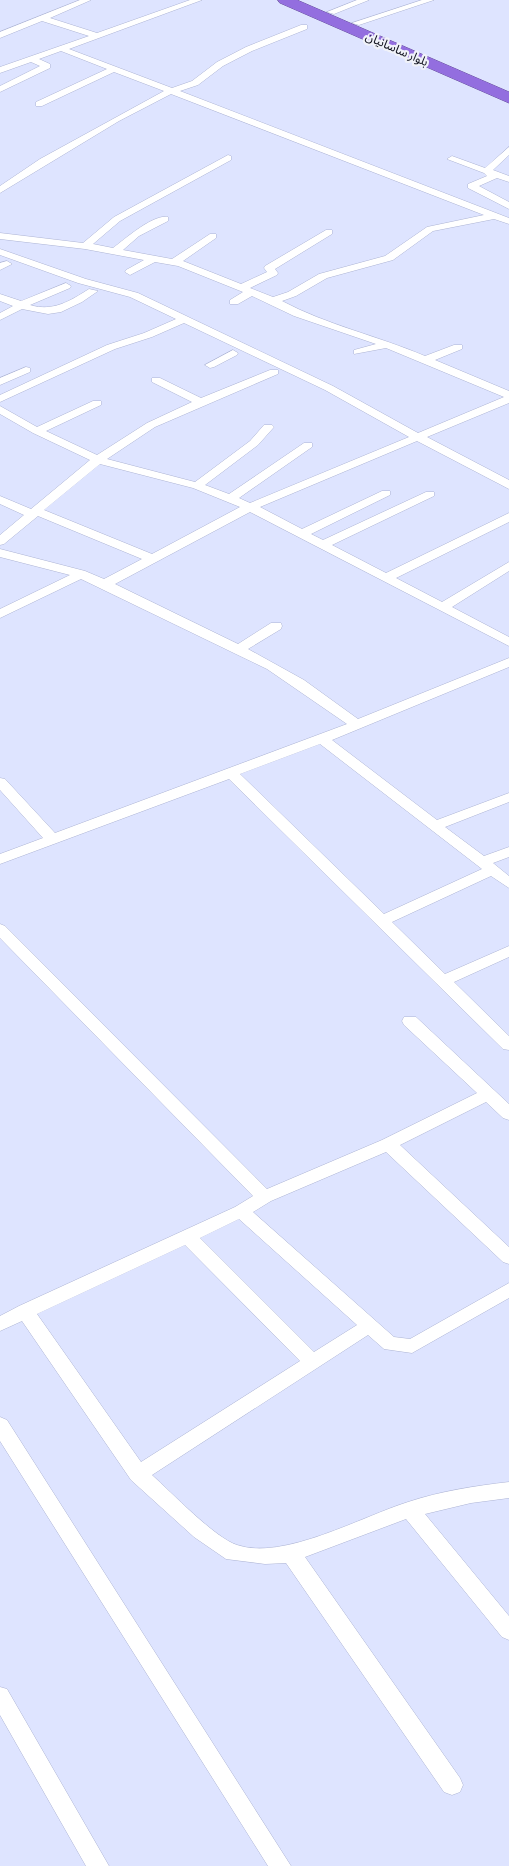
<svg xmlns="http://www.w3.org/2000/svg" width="509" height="1866" font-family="'Alegreya Sans','Noto Sans Arabic',sans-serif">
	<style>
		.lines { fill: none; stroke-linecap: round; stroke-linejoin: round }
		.street-casing { stroke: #adb4d4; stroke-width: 1 }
		.highway-casing { stroke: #654d9b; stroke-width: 1 }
		.street { fill: #fff; fill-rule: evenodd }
		.highway { fill: #936edf; fill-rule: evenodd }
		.labels { text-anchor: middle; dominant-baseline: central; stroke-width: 4.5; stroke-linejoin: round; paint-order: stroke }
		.far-street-label { font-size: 12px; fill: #0f111d; stroke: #f0f2f9 }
	</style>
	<rect width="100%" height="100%" fill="#dee4ff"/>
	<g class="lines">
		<g class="street-casing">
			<path id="street" d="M80 0H91L50 18 97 33 190 0H202L69 49 172 88 192 81 217 62 246 47 301 25H307V29L252 51 223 66 198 85 180 91 509 218V224L494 219 433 231 393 260 327 278 296 296 282 301C327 325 378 336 425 356L454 345H462V349L435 360 509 391V403L427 437 509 480V489L417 441 260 507 302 529 382 491H390V495L311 534 323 540 426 492H434V496L332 545 386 573 509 513V522L396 578 442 602 509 562V571L452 607 509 637V646L250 512 115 584 238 644 271 623H281L282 626 281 629 248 649 304 680 358 719 509 658V667L332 740 437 820 509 793V802L445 827 484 856 509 847V857L493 863 509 876V888L491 876 392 922 445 974 509 946V957L454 982 509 1036V1050L503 1049 229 779 0 864V854L43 838 0 790V778L5 779 55 833 347 724 267 669 81 579 0 618V609L70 575 0 557V549L85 571 104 579 142 559 38 516 4 544 0 545V535L24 515 0 504V496L31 509 90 460 33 433 0 414V406L37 427 93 401H101V405L46 431 97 455 147 423 192 402 152 382V378H160L201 398 270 370H278V374L155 427 107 459 195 482 250 441 264 425H272L274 427 258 445 205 485 229 494 304 443H312V447L239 498 250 503 409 437 325 390 184 323 152 337 115 349 0 402V395L107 345 144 333 176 319 130 297 78 283 0 255V249L86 279 138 293 333 386 418 433 504 397 386 348 354 354V350L376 344 294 316 252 296 238 304H230V300L243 292 178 266 155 262 130 275 125 272 126 270 144 260 85 249 0 239V233L83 243 114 217 228 155 231 156V160L120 221 93 244 113 248C125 239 153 214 168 217V221L139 236 123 250 172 259 210 234H216V238L183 261 241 284 267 272 264 268 265 266 326 230H332V234L275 269 278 273 277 275 250 288 273 297 288 292 319 274 385 256 427 227 484 215 171 94 119 121 0 193V186L40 159 164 91 114 72 42 106H36V102L107 69 61 51 39 59 50 64V68L0 92V86L40 66 31 62 0 73V67L89 36 42 21 0 38V32ZM100 464 193 488 240 507 152 554 44 510ZM320 744 482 869 384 914 240 774Z
				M357 0H369L334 14 327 12Z
				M422 0H434L359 25 352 23Z
				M509 147V155L493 170 509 176V182L497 178 479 186 509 202V209L468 188V184L487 176 484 173 447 159 452 156 485 168Z
				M7 261 12 264 0 270V263Z
				M66 283 71 286 70 288 30 305C53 312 70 301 89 289L98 291 82 302 61 312 48 314 22 309 0 320V313L13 306 0 301V294L21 301Z
				M233 350 238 353 237 355 214 367 210 368 205 365Z
				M26 367 30 368V372L0 385V378Z
				M0 924 5 926 267 1189 382 1140 477 1093 404 1025 402 1021 404 1017H416L509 1104V1120L503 1118 486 1102 400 1145 509 1247V1264L503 1262 386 1152 271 1201 253 1212 394 1337 410 1339 509 1283V1298L412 1353 384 1349 368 1335 152 1475C171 1492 215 1538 237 1545 283 1561 363 1516 408 1502 441 1491 475 1486 509 1482V1498L471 1503 425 1514 509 1616V1640L502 1637 406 1519 305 1557 460 1778 463 1785 460 1792 452 1795 444 1792 286 1563 265 1564 226 1559 194 1537 131 1480 22 1321 0 1331V1316L19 1306 235 1207 253 1196 0 938ZM239 1219 357 1325 314 1352 200 1238ZM185 1245 300 1361 141 1462 37 1314Z
				M0 1417 7 1420 291 1866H268L0 1441Z
				M0 1687 7 1689 109 1866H86L0 1715Z"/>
		</g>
		<g class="highway-casing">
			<path id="highway" d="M278 0H297L509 92V103L280 3Z"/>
		</g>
		<use href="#street" class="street"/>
		<use href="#highway" class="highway"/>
	</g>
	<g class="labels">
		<g class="far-street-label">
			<text transform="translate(397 49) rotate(24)">بلوار ساسانیان</text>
		</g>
	</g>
</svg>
